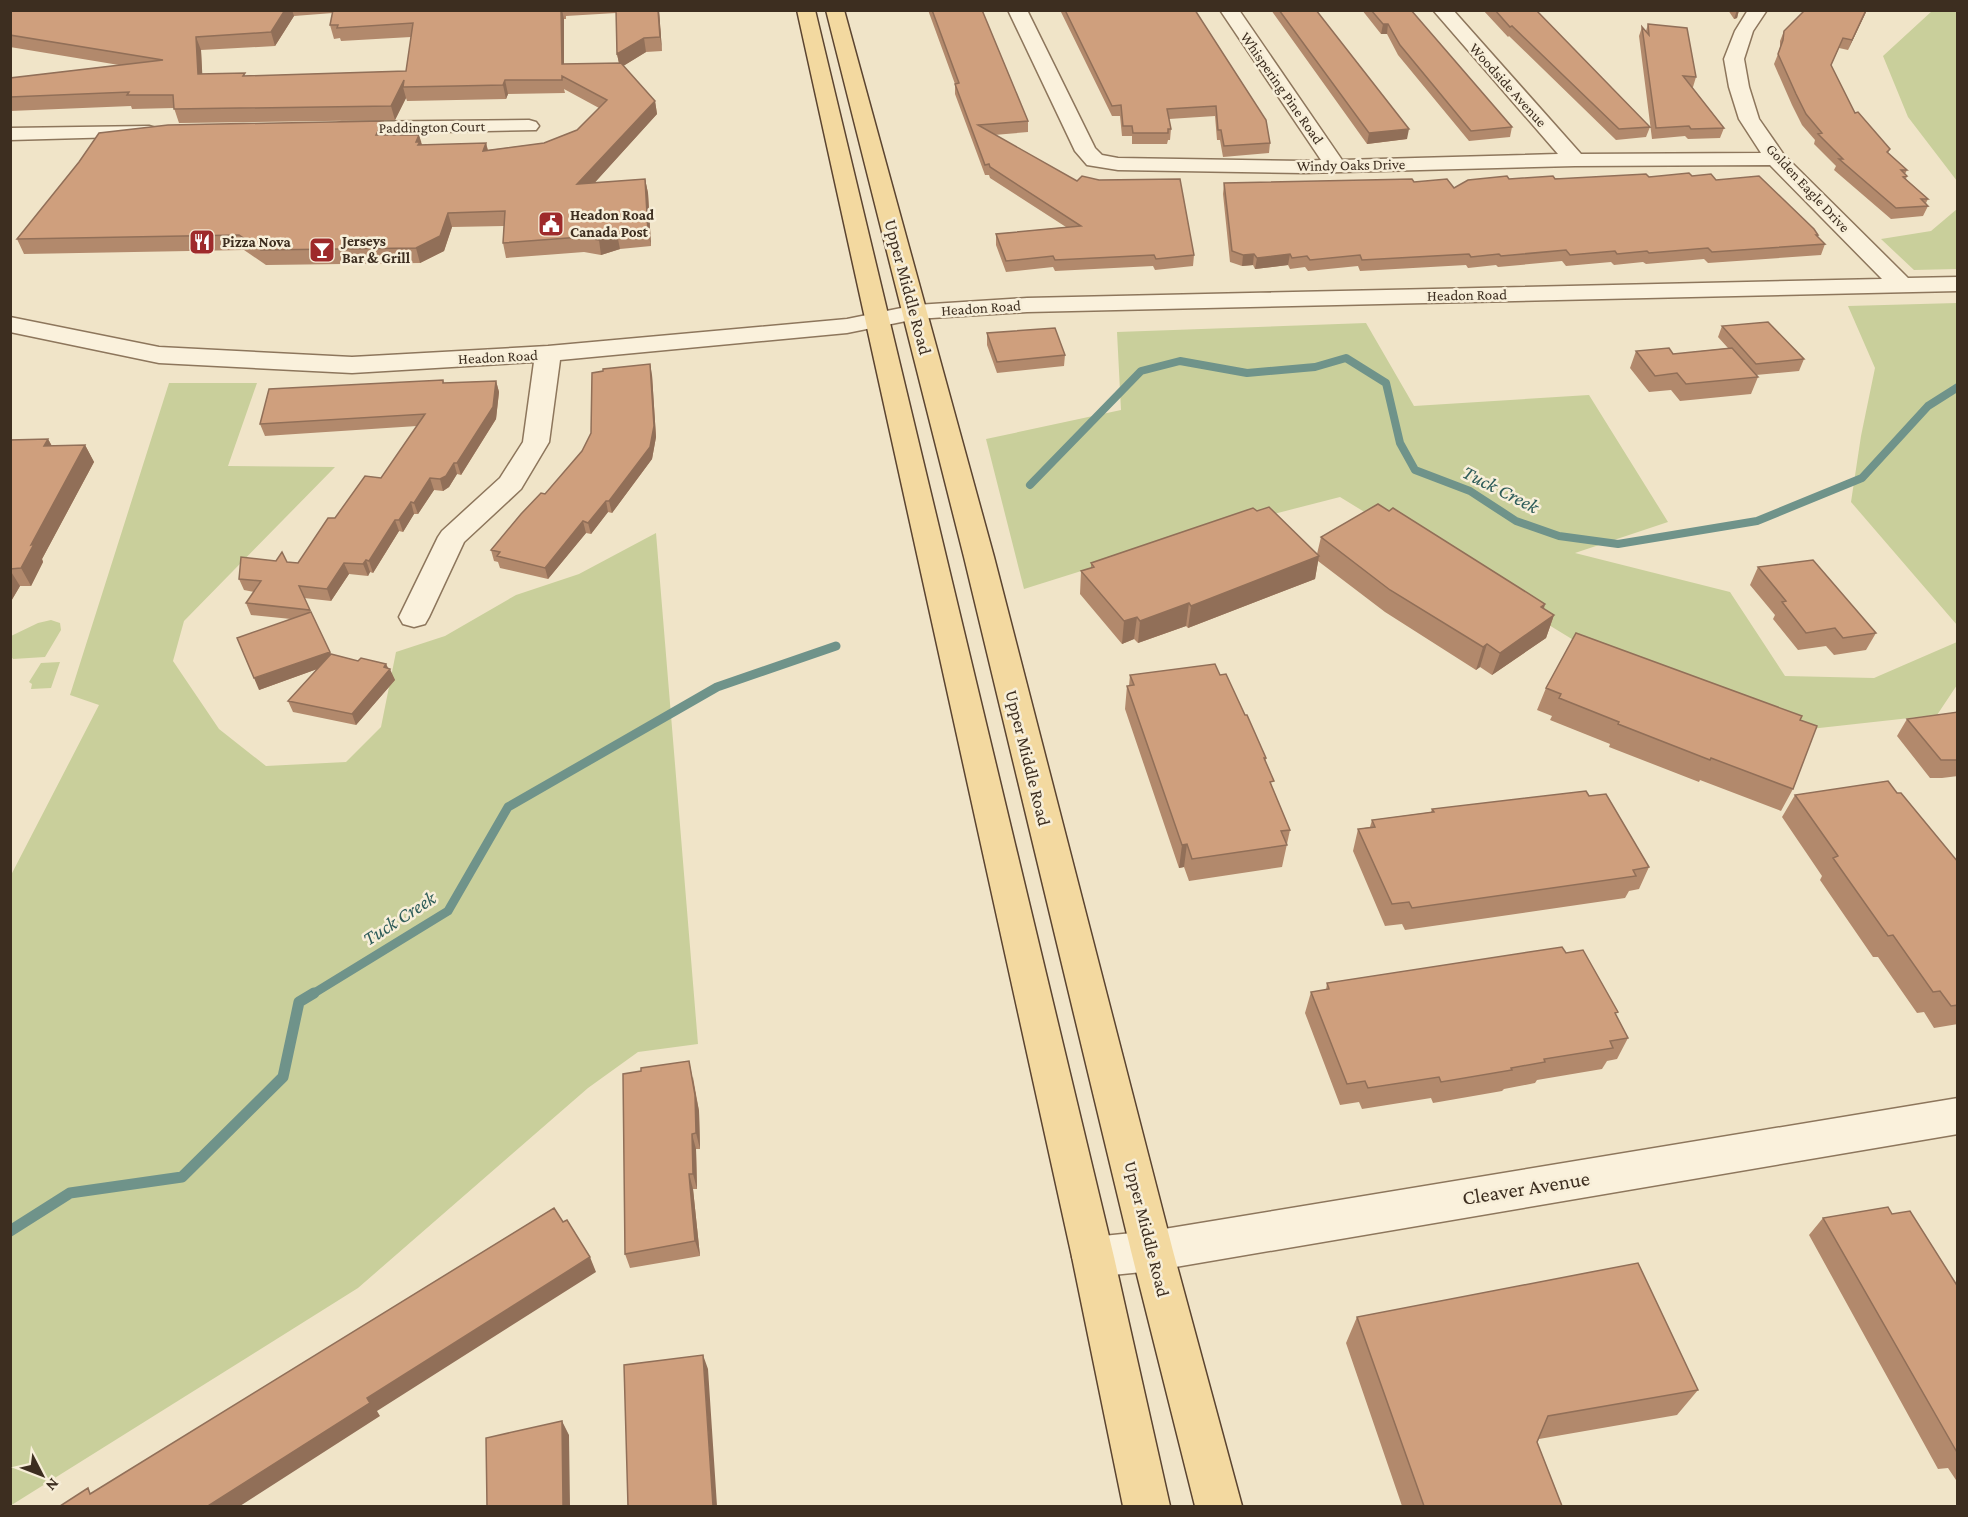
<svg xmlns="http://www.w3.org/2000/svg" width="1968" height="1517" font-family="'Crimson Pro',serif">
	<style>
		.green { fill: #c9cf9b }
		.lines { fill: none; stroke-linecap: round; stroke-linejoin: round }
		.stream-far2 { stroke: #6f938a; stroke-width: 8 }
		.stream-far1 { stroke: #6f938a; stroke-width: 9 }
		.stream { stroke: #6f938a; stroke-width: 11 }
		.minor-casing { stroke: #8d765c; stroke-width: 3 }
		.major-casing { stroke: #5b4430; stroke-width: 3 }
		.minor { fill: #faf1dc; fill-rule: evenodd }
		.major { fill: #f3d9a0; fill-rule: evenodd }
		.wall { fill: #b2896c; fill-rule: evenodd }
		.shaded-wall { fill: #916f58 }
		.building { fill: #cf9f7d; stroke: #916f58; stroke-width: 1.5 }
		.labels { text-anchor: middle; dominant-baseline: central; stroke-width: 5; stroke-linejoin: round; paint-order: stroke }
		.far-street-label { font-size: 15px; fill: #3d2e20; stroke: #f7eed8 }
		.far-poi-label { font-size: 15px; font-weight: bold; fill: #3d2e20; stroke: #f7eed8; text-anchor: start }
		.street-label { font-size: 18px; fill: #3d2e20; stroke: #f7eed8 }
		.water-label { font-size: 20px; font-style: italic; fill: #2f5d5a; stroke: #f7eed8 }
		.near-street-label { font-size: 21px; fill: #3d2e20; stroke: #f7eed8 }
	</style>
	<rect width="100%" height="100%" fill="#f0e4c8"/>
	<path class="green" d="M1932 11H1957V181L1908 117 1883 56Z
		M1957 209V269L1914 270 1881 239 1931 231Z
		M1957 303H1958L1957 625 1851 502 1861 436 1875 368 1848 306Z
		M1366 323 1414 406 1589 395 1668 522 1575 553 1730 592 1785 676 1874 678 1957 642V685L1937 715 1783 732 1611 663 1340 497 1215 529 1024 589 986 439 1121 410 1117 332Z
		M169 383H257L228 466 335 467 184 621 173 661 219 729 266 766 346 762 381 727 396 652 445 636 516 595 579 574 656 533 698 1044 638 1052 588 1088 358 1288 10 1506V877L99 705 70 695Z
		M51 620 60 623 61 630 45 657 13 659 11 656V636L38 623Z
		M60 662 51 688 31 689 32 684 29 682 41 663Z"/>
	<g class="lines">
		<path class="stream-far2" d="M1030 485 1141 371 1180 361 1247 373 1315 367 1346 358 1386 383 1400 443 1415 470 1470 491 1516 521 1559 536 1618 544 1757 521 1862 478 1928 406 1958 387"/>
		<path class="stream-far1" d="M311 995 448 911 508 807 717 687 836 646"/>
		<path class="stream" d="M10 1231 70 1193 182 1177 283 1077 299 1002 314 993"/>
		<g class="minor-casing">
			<path id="minor" d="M1008 10H1027L1095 148 1102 155 1118 158 1304 161 1321 160 1220 10H1239L1342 160 1558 154 1433 10H1453L1581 154 1761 153 1739 119 1729 87 1724 59 1735 31 1748 10H1767L1753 31 1744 59 1749 87 1759 119 1784 155 1908 278 1958 277V291L1027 312 916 319 847 333 560 360 549 442 521 489 464 542 429 617 425 624 414 627 403 624 399 617 438 537 442 531 500 478 523 442 534 362 352 373 159 363 10 332V317L159 347 352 357 548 346 847 319 916 305 1027 298 1882 279 1770 165 1575 166 1304 173 1118 170 1087 165 1075 151Z
				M529 120 536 122 539 126 536 130 342 134 335 132 332 128 335 124 342 122Z
				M149 126 156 128 159 132 156 136 10 140V128Z
				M1958 1098V1134L1152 1271 1093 1277 1078 1271 1072 1257 1078 1243 1093 1237 1152 1231Z"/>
		</g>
		<g class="major-casing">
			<path id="major" d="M797 10H815L1114 1257 1170 1506H1123L1072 1257Z
				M826 10H844L994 557 1173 1251 1242 1506H1195L1131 1251 964 557Z"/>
		</g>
		<use href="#minor" class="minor"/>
		<use href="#major" class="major"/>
	</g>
	<path class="wall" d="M10 10H659L662 51 646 52 623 66 655 101 657 114 594 183 645 179 648 193 651 246 620 249 601 255 584 252 506 258 503 243 504 226 452 227 444 251 420 263 266 265 244 250 24 254 17 239 387 135H419L422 145 486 143 488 150 544 143 577 130 599 108 564 89 565 93 508 94 506 99 407 101 406 98 395 120 179 123 174 108 132 109 131 106 10 111V78L119 65 10 47ZM333 13 330 25 334 39 340 38 341 41 411 37 406 71 246 76 202 74 201 50 275 46 294 16ZM616 13 617 54 619 63 564 64V19H566V16Z
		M928 10H982L1028 121V132L994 135 1194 255 1193 266 1155 270 1153 266 1055 271 1053 267 1006 272 996 245V234L1066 227 990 178 989 175H985L955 94V84Z
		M1060 10H1195L1270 143 1269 153 1223 157 1220 140H1217L1215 116 1169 119 1171 129 1170 140H1168L1167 144H1132V136H1122L1120 116H1112Z
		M1271 10H1316L1407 139 1367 144Z
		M1362 10H1411L1512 127 1510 137 1469 141 1398 55 1387 34H1381Z
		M1483 10H1536L1650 127 1646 137 1616 140 1509 36 1508 37Z
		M1728 10H1739L1737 18 1734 19Z
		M1805 10H1867L1848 50 1839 48 1831 65 1855 113 1890 149 1888 153 1907 170 1905 174 1907 176 1906 179 1928 199 1926 203 1928 206 1923 216 1891 219 1834 170 1836 166 1814 144 1815 140 1802 125 1792 105 1774 64 1780 49V41L1784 31Z
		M1648 24 1696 77 1693 87H1692L1724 128 1720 138 1688 139 1685 136 1652 139 1639 36 1642 27 1646 31Z
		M1692 176 1716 180 1818 235 1817 236 1825 244 1821 255 1708 263 1704 259 1646 264 1643 262 1614 265 1611 262 1566 266 1562 261 1498 267 1496 265 1468 268 1466 265 1360 271 1358 266 1308 271 1305 267 1290 269 1288 265 1255 269 1253 265 1242 266 1230 262 1223 194 1224 183 1414 182 1454 188 1509 179Z
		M1722 326 1804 359 1799 371 1756 375 1758 377 1751 394 1680 401 1671 390 1649 392 1630 368 1636 351 1673 354 1728 348 1718 337Z
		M987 333 1065 355 1064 366 997 373 987 345Z
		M652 375 656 437 652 459 612 513 608 512 591 534 586 533 548 579 500 568 498 562 494 561 491 550 545 494Z
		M443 380 444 383 496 381 499 392 496 419 461 475 457 474 449 487 443 491 434 490 418 514H414L403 532 399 531 373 573 370 572 368 576 349 574 331 601 304 598 331 654 358 661 386 664 395 680 356 725 293 712 288 701 317 669 259 690 291 619 251 615 246 603 254 592 244 590 239 579 287 562 298 563 335 518 381 478 417 426 265 436 260 424Z
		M48 439 52 446 85 445 94 462 42 559 43 562 31 586H20L10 603V440Z
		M1257 511 1317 554 1321 537 1545 604 1544 609 1554 615 1546 638 1492 675 1480 667 1476 670 1385 612 1318 561 1315 579 1188 628 1186 626 1138 643 1134 639 1122 644 1080 594 1081 571 1091 568V563Z
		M1758 567 1876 633 1866 650 1834 655 1826 646 1798 650 1773 619 1775 615 1750 585Z
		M1130 675H1220L1245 715 1266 758 1265 762 1272 787 1290 830 1282 867 1189 881 1184 867 1179 868 1125 709 1127 686H1129Z
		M1546 688 1800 720 1793 789 1781 811 1700 780 1699 782 1609 747 1610 744 1550 720 1552 716 1537 710Z
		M1958 712V776L1942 778H1930L1897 736 1907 719Z
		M1897 793 1958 862V1024L1934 1028 1924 1012 1917 1013 1878 957H1873L1820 880 1822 876 1782 817 1795 795Z
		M1589 796 1649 867 1639 889 1629 891 1625 898 1405 930 1402 924 1385 926 1353 851 1358 829 1370 827 1372 820 1431 812 1432 809Z
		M1566 953 1616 1016 1628 1038 1617 1059 1607 1061 1602 1069 1537 1080 1535 1083 1504 1089 1502 1091 1433 1103 1431 1098 1362 1109 1359 1102 1340 1105 1305 1013 1311 992 1326 990 1327 983Z
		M693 1077 699 1111 700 1149H696L697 1189H693L700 1256 630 1268 625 1254Z
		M1892 1214 1958 1287V1483L1948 1468 1938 1469 1809 1235 1823 1218Z
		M1357 1317 1698 1390 1677 1415 1539 1439 1537 1442 1562 1506H1402L1346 1343Z"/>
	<path class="shaded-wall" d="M285 10H292L294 16 275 46 271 32Z
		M561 10H562L564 19V78L562 64Z
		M658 10H659L662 51 660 37Z
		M1737 10H1739L1737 18 1734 19Z
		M1866 10H1867L1848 50 1852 40Z
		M1383 24H1388L1387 34H1381Z
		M196 37 201 50 203 87 198 74Z
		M644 38 646 52 620 68 617 54Z
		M404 80 403 87 406 98 395 120 391 106Z
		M505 80 508 94 506 99 503 85Z
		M655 101 657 114 580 199 577 184Z
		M383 121 387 135H376Z
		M1409 129 1407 139 1367 144 1369 133Z
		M419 135 423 149 416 142Z
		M486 143 489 157 483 151Z
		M645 179 648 193 651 246 648 232Z
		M448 213 452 227 444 251 420 263 416 248Z
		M617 234 620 249 601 255 599 240Z
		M1254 254 1253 265 1242 266 1243 255Z
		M1290 254 1288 265 1255 269 1257 258Z
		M650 364 652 375 656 437 652 459 612 513 609 501Z
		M496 381 499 392 496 419 461 475 457 463Z
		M48 439 57 456 44 446Z
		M85 445 94 462 42 559 43 562 31 586 21 568 31 545Z
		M454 463 457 474 449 487 443 491 440 479Z
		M430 478 434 490 418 514 414 503Z
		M606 501 608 512 591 534 588 523Z
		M411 502 414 514 403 532 399 520Z
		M395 520 399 531 373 573 369 561Z
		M583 521 586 533 548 579 545 568Z
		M1319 556 1315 579 1188 628 1191 606Z
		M366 560 370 572 368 576 363 564Z
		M344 563 349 574 331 601 327 589Z
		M10 570 20 586 10 603Z
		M1189 603 1186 626 1138 643 1140 621Z
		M1545 604 1537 627 1554 615 1546 638 1492 675 1500 653 1541 607Z
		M1137 617 1134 639 1122 644 1124 621Z
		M1487 644 1480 667 1476 670 1483 647Z
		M330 652 334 663 259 690 254 678Z
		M386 664 389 671 390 669 395 680 356 725 352 714Z
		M1187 844 1184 867 1179 868 1182 845Z
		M689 1061 699 1111 700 1149 696 1133Z
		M692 1134 696 1149 697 1189 693 1174Z
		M689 1174 693 1189 700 1256 695 1241Z
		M590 1257 596 1272 377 1411 380 1416 240 1506H208L367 1398Z
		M703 1355 708 1369 717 1506H713Z
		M562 1421 569 1435 570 1506H563Z"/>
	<path class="building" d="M10 10H285L271 32 196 37 198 74 245 73 243 76 406 71 413 23 337 28 338 25H330L333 10H561L562 64 621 63 655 101 577 184 645 179 648 232 617 234 599 240 581 237 503 243 505 211 448 213 440 236 416 248 261 250 239 235 17 239 79 162 99 133 168 125 383 121 376 135H419L416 142H420L418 145 486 143 483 151 544 143 577 130 607 100 562 76V80H505L503 85 456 86 403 87 404 80 391 106 174 109 173 95H127L129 92 10 97V78L163 60 10 35Z
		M616 10H658L660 37 644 38 617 54Z
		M932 10H982L1028 121 978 125 1077 181 1082 176 1099 180 1180 179 1194 255 1156 259 1154 255 1055 260 1053 256 1006 261 996 234 1081 226 990 167 989 164 985 165 955 84 959 83Z
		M1065 10H1195L1266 120 1270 143 1224 146 1221 130H1218L1216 106 1167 109 1171 129H1168V133H1133L1132 126H1123L1121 105 1112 106Z
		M1279 10H1316L1409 129 1369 133Z
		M1371 10H1411L1512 127 1471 131 1400 45 1388 24H1383Z
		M1495 10H1536L1650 127 1619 129 1512 26 1510 27Z
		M1805 10H1866L1852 40 1843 38 1831 65 1855 113 1858 112 1890 149 1887 152 1907 170H1901L1907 176 1903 177 1928 199H1921L1928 206 1896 208 1839 159H1843L1818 134 1822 133 1806 114 1796 94 1778 54 1783 40 1784 31Z
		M1648 24 1687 28 1696 77 1683 76 1724 128 1691 129 1689 126 1656 128 1642 27 1649 35Z
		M1689 173 1692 176 1711 174 1716 180 1759 176 1814 229 1818 235H1816L1825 244 1712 252 1708 248 1649 253 1647 251 1617 254 1615 251 1570 255 1566 250 1501 256 1499 254 1471 257 1469 254 1362 260 1360 255 1310 260 1307 256 1292 258 1290 254 1257 258 1254 254 1243 255 1232 251 1224 183 1412 179 1414 182 1447 179 1454 188 1468 180 1507 176 1509 179 1553 176 1555 179 1646 174 1649 177Z
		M1768 322 1804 359 1756 364 1722 326Z
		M1055 328 1065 355 997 362 987 333Z
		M1669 348 1673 354 1732 348 1758 377 1686 384 1677 373 1655 376 1636 351Z
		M650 364 654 426 650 447 609 501H606L588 523 583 521 545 568 497 556 500 552 491 550 521 514 541 493 545 494 582 451 591 433 592 373 603 371V369Z
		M443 380V383L496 381 493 407 457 463H454L446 476 440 479 430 478 414 503 411 502 399 520H395L369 561 366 560 363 564 344 563 327 589 299 586 310 610 246 603 261 581 239 579 241 557 276 561 282 552 287 562 298 563 328 518H335L365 476 381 478 425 414 260 424 269 389Z
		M48 439 44 446 85 445 31 545 34 544 21 568 10 569V440Z
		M1378 504 1389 511 1393 508 1545 604 1541 607 1554 615 1500 653 1487 644 1483 647 1390 590 1321 537Z
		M1269 507 1319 556 1191 606 1189 603 1140 621 1137 617 1124 621 1081 571 1094 567 1091 563 1253 508 1257 511Z
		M1813 560 1876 633 1843 638 1835 628 1806 633 1782 602 1786 601 1758 567Z
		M311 612 330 652 254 678 237 638Z
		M1576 633 1802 716 1800 720 1817 726 1793 789 1711 758 1710 760 1618 724 1619 722 1559 698 1561 694 1546 688Z
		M331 654 358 661 361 658 386 664 384 667 390 669 352 714 288 701Z
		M1215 664 1220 675 1226 674 1245 715H1247L1266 758H1264L1274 781 1270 782 1290 830 1281 831 1287 845 1192 859 1187 844 1182 845 1127 686 1134 685 1130 675Z
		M1958 712V760H1941L1907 719Z
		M1888 781 1897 793H1901L1958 862V1005L1951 1006 1940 991 1933 992 1893 935 1888 936 1833 858 1838 856 1795 795Z
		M1586 791 1589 796 1606 794 1649 867 1633 870 1636 876 1412 908 1409 902 1392 904 1358 829 1375 827 1372 820 1434 812 1432 809Z
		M1562 947 1566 953 1583 950 1618 1012 1615 1013 1628 1038 1610 1041 1613 1048 1544 1059 1545 1062 1511 1068 1512 1070 1441 1082 1439 1077 1368 1088 1365 1081 1347 1084 1311 992 1329 989 1327 983Z
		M689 1061 695 1095 696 1133 692 1134 693 1174H689L695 1241 625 1254 623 1074 641 1071V1068Z
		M1888 1207 1892 1214 1910 1211 1958 1287V1454L1823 1218Z
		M554 1208 563 1222 567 1220 590 1257 367 1398 370 1403 208 1506H60L88 1488 90 1494Z
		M1638 1263 1698 1390 1548 1416 1537 1442 1562 1506H1424L1357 1317Z
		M703 1355 713 1506H628L624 1365Z
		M562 1421 563 1506H487L486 1438Z"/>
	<defs>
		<g id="civic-square" transform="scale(1.35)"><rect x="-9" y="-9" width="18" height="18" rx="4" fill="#9e2a2b" stroke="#f7eed8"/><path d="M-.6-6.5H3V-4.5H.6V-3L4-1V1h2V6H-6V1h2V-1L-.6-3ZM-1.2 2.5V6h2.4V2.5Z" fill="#fff"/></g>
		<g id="restaurant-square" transform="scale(1.35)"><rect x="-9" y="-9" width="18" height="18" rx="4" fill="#9e2a2b" stroke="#f7eed8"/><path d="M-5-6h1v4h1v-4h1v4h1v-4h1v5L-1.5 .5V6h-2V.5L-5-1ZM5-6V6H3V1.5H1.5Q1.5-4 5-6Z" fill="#fff"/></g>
		<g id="bar-square" transform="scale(1.35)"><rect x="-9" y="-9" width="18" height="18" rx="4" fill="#9e2a2b" stroke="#f7eed8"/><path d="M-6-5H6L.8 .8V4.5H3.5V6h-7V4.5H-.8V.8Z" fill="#fff"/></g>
	</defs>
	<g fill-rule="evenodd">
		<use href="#civic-square" x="551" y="224"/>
		<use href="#restaurant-square" x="202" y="242"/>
		<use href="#bar-square" x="322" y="250"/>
	</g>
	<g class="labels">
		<g class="far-street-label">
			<text transform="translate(1508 85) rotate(48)">Woodside Avenue</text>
			<text transform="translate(1282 88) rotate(55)">Whispering Pine Road</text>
			<text transform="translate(432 127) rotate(-1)">Paddington Court</text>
			<text transform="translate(1351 165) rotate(-1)">Windy Oaks Drive</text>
			<text transform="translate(1808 188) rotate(47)">Golden Eagle Drive</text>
			<text transform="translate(1467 295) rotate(-1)">Headon Road</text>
			<text transform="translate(981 308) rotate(-4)">Headon Road</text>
			<text transform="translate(498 357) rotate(-3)">Headon Road</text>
		</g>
		<g class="far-poi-label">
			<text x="570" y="215">Headon Road<tspan x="570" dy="17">Canada Post</tspan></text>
			<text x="342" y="241">Jerseys<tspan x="342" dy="17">Bar &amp; Grill</tspan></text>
			<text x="222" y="242">Pizza Nova</text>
		</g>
		<g class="street-label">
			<text transform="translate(908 287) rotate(75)">Upper Middle Road</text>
			<text transform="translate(1028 758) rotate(76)">Upper Middle Road</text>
			<text transform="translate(1147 1229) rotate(76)">Upper Middle Road</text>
		</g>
		<g class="water-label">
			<text transform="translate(1501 489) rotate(27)">Tuck Creek</text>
			<text transform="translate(399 918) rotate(-33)">Tuck Creek</text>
		</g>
		<g class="near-street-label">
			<text transform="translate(1526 1188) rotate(-9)">Cleaver Avenue</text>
		</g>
	</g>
	<rect width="1968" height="1517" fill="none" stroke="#3d2e20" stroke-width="24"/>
	<g transform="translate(42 1475) rotate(132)" stroke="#f7eed8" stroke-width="4.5" paint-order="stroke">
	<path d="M0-4.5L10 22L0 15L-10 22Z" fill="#3d2e20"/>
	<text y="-9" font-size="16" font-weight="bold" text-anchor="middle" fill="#3d2e20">N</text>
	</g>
</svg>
